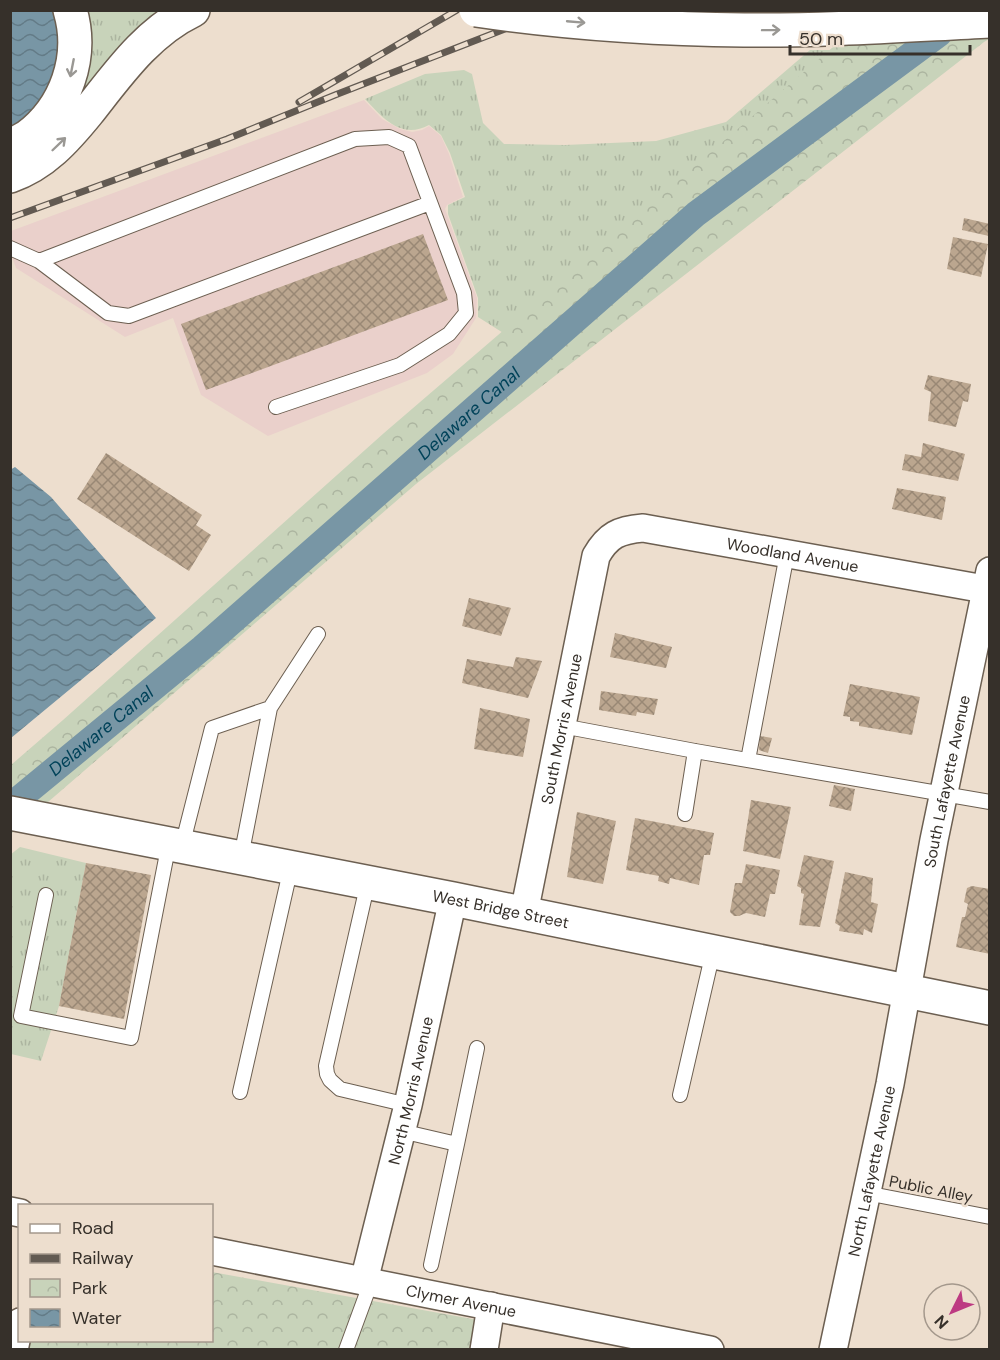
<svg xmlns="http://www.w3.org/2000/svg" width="1000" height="1360" font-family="'DM Sans',sans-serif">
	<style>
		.commercial { fill: #ead0cb }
		.grass { fill: url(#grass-tufts) }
		.park { fill: url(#park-crowns) }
		.water { fill: url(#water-waves) }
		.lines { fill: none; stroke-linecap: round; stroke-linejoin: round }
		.canal { stroke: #7896a5; stroke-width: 26 }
		.building { fill: url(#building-cross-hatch) }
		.service-casing { stroke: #6c5f51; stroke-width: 16 }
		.minor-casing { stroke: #6c5f51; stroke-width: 30 }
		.primary-casing { stroke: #6c5f51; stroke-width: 36 }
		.motorway-casing { stroke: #6c5f51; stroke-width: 36 }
		.service { stroke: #fff; stroke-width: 14 }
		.minor { stroke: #fff; stroke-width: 27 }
		.primary { stroke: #fff; stroke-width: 33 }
		.motorway { stroke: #fff; stroke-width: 33 }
		.rail-casing { stroke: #625a52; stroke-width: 7 }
		.rail { stroke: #eddece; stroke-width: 4.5; stroke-dasharray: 14; stroke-linecap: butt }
		.motorway-bridge-casing { stroke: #6c5f51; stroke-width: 36; stroke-linecap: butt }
		.motorway-bridge { stroke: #fff; stroke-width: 33 }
		.oneway { stroke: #9a9894 }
		.labels { text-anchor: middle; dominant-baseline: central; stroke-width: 5; stroke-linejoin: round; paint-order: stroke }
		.street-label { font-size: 16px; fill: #36302a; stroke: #eddece }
		.water-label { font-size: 18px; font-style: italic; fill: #014259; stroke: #eddece }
	</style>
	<defs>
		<pattern id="grass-tufts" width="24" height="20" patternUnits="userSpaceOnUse" patternTransform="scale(1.5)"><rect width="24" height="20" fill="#c8d3ba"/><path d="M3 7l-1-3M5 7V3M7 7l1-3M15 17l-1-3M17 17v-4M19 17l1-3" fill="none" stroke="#acb5a0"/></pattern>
		<pattern id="park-crowns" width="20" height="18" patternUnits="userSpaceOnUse" patternTransform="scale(1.5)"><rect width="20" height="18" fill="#c8d3ba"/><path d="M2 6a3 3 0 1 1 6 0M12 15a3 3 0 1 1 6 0" fill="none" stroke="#acb5a0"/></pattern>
		<pattern id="water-waves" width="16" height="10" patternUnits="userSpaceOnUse" patternTransform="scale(1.5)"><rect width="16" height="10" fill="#7896a5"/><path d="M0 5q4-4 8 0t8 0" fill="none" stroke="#637b87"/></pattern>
		<pattern id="building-cross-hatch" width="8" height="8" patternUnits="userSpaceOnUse" patternTransform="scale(1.5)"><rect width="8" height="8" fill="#bba68f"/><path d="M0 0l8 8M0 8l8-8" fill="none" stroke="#998875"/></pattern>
	</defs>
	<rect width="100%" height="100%" fill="#eddece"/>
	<path class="commercial" d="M364 100 382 119 400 129 412 132 422 130 429 126 441 136 449 154 463 197 447 205 445 209 477 298 476 318 453 354 427 373 268 436 201 395 173 318 125 337 16 268 11 254V231Z"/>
	<path class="grass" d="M84 11H161L154 14 126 44 68 113Z
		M810 50H840L532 351 478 317V298L448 214V205L465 197 450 153 441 135 429 125C401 140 383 118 365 99L425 74 464 70 472 74 483 123 504 144 565 145 656 141 726 122Z
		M20 847 86 863 59 1006 41 1061 11 1054 10 855Z"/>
	<path class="park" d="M875 11H989V39L984 42 416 484 11 834V765L63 720 384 433Z
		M212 1272 489 1322 483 1349 27 1350 29 1340H212Z"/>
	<path class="water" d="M10 11H57L60 64 46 97 17 126 10 129Z
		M15 467 51 497 156 618 11 738 10 470Z"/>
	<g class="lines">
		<path class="canal" id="s1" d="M10 806 202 648 696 214 939 34"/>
	</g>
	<path class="building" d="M964 218 990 224 989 236 962 230Z
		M423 234 448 300 206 390 181 324Z
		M953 237 988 244 981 277 947 269Z
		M928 375 971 384 968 402 963 401 956 427 928 421 931 392 924 389Z
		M923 443 965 454 958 481 902 470 905 454 921 457Z
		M106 453 202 515 196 525 211 535 189 571 77 499Z
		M897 488 946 497 942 520 892 509Z
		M469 598 511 608 501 636 462 626Z
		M615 633 672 647 666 668 610 657Z
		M516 657 542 661 528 698 462 683 467 659 513 667Z
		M850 684 920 697 912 735 859 726V722L850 721V717L843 716Z
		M601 691 658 699 654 715 637 712 636 716 599 710Z
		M480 708 530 719 523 757 474 749Z
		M760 736 772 738 768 753 759 750Z
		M834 785 855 789 851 811 829 806Z
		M751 800 791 807 780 859 743 851Z
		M577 812 616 821 603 884 567 877Z
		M635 818 714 833 710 855H704L699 885 670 878 669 884 658 881 659 876 626 870Z
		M804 855 834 861 820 927 799 925 804 894 801 893V888L797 886Z
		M86 863 151 875 124 1019 59 1006Z
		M746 864 780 870 775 894H770L765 917 746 913 739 916H734L730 912 735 883H742Z
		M845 872 873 878 871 902 878 904 872 933 864 929 863 935 839 931 840 926 835 923Z
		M972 886 990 889V954L956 947 962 917H965L968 904 964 902 967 888Z"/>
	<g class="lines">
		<g class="service-casing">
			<path id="service" d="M10 248 39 261 355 139 389 137 409 146 464 293 466 313 449 334 400 365 276 407
				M39 261 108 313 129 316 430 203
				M562 726 695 751 990 802
				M748 760 787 554
				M685 814 695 751
				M182 846 212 728 270 708
				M241 857 270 708 318 634
				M368 882 326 1066 327 1074 330 1080 340 1089 408 1105
				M46 895 21 1016 131 1038 169 843
				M240 1092 291 867
				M680 1095 713 952
				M401 1131 457 1144 477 1048
				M866 1193 990 1217
				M431 1265 457 1144
				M346 1350 371 1282"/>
		</g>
		<g class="minor-casing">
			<g id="minor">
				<path id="s2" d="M524 913 596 556C608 535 619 530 643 528L990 590"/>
				<path d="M10 1211 20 1213"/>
				<path id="s3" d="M212 1251 710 1350"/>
				<path id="s4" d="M364 1281 408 1105 453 899"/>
				<path d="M14 1350 20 1322"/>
				<path d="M484 1350 491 1306"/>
				<path id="s5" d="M833 1350 890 1084 934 840 990 571"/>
			</g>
		</g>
		<g class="primary-casing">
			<g id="primary">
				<path id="s6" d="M10 813 453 899 990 1008"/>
			</g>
		</g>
		<g class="motorway-casing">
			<path id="motorway" d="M10 146C16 143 22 140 27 137 66 108 84 57 70 10
				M10 176C44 164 66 139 88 112 118 74 147 32 193 10"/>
		</g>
		<use href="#service" class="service"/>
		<use href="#minor" class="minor"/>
		<use href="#primary" class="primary"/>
		<use href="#motorway" class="motorway"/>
		<g class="rail-casing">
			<path id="rail" d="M299 102 457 10
				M10 218 227 139 335 95 554 10"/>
		</g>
		<use href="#rail" class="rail"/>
		<g class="motorway-bridge-casing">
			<path id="motorway-bridge" d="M476 10C565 23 654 29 744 30 826 31 908 25 990 21"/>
		</g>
		<use href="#motorway-bridge" class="motorway-bridge"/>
	</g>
	<defs><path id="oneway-shaft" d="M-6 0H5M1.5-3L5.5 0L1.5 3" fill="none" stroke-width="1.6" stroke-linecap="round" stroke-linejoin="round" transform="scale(1.5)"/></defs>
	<g class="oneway">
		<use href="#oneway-shaft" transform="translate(576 22) rotate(5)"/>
		<use href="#oneway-shaft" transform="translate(771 30) rotate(-1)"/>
		<use href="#oneway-shaft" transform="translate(72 68) rotate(101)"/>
		<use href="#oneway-shaft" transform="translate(59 144) rotate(-44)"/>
	</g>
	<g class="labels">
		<g class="street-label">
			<text stroke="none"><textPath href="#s2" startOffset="574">Woodland Avenue</textPath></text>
			<text stroke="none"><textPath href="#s2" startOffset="188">South Morris Avenue</textPath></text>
			<text stroke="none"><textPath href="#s5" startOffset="580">South Lafayette Avenue</textPath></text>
			<text stroke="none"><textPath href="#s6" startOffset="500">West Bridge Street</textPath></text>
			<text stroke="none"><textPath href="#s4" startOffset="196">North Morris Avenue</textPath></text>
			<text stroke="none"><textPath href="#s5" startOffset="183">North Lafayette Avenue</textPath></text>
			<text transform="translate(931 1189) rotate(11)">Public Alley</text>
			<text stroke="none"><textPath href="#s3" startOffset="254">Clymer Avenue</textPath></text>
		</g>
		<g class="water-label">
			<text stroke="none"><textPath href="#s1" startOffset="604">Delaware Canal</textPath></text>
			<text stroke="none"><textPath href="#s1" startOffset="118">Delaware Canal</textPath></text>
		</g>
	</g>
	<rect width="1000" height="1360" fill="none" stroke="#36302a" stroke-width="24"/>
	<rect x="18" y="1204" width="195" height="138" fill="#eddece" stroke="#a4988c" stroke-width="1.5"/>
	<rect x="30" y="1224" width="30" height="9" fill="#ffffff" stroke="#a4988c" stroke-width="1.5"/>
	<text x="72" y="1234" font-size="18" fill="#36302a">Road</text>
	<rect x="30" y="1254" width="30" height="9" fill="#625a52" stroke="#a4988c" stroke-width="1.5"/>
	<text x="72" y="1264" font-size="18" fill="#36302a">Railway</text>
	<rect x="30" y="1279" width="30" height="18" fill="url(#park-crowns)" stroke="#a4988c" stroke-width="1.5"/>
	<text x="72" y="1294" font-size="18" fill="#36302a">Park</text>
	<rect x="30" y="1309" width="30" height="18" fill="url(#water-waves)" stroke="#a4988c" stroke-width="1.5"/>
	<text x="72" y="1324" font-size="18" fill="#36302a">Water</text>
	<g transform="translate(952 1312) rotate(227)"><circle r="28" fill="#eddece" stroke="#a4988c" stroke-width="1.5"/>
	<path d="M0-4.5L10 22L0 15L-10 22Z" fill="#bd3a82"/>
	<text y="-9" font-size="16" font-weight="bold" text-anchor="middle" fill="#36302a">N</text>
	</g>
	<path d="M790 45v9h180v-9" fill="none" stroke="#36302a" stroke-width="3"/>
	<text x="799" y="45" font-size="18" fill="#36302a" stroke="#eddece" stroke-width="4.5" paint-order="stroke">50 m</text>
</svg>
